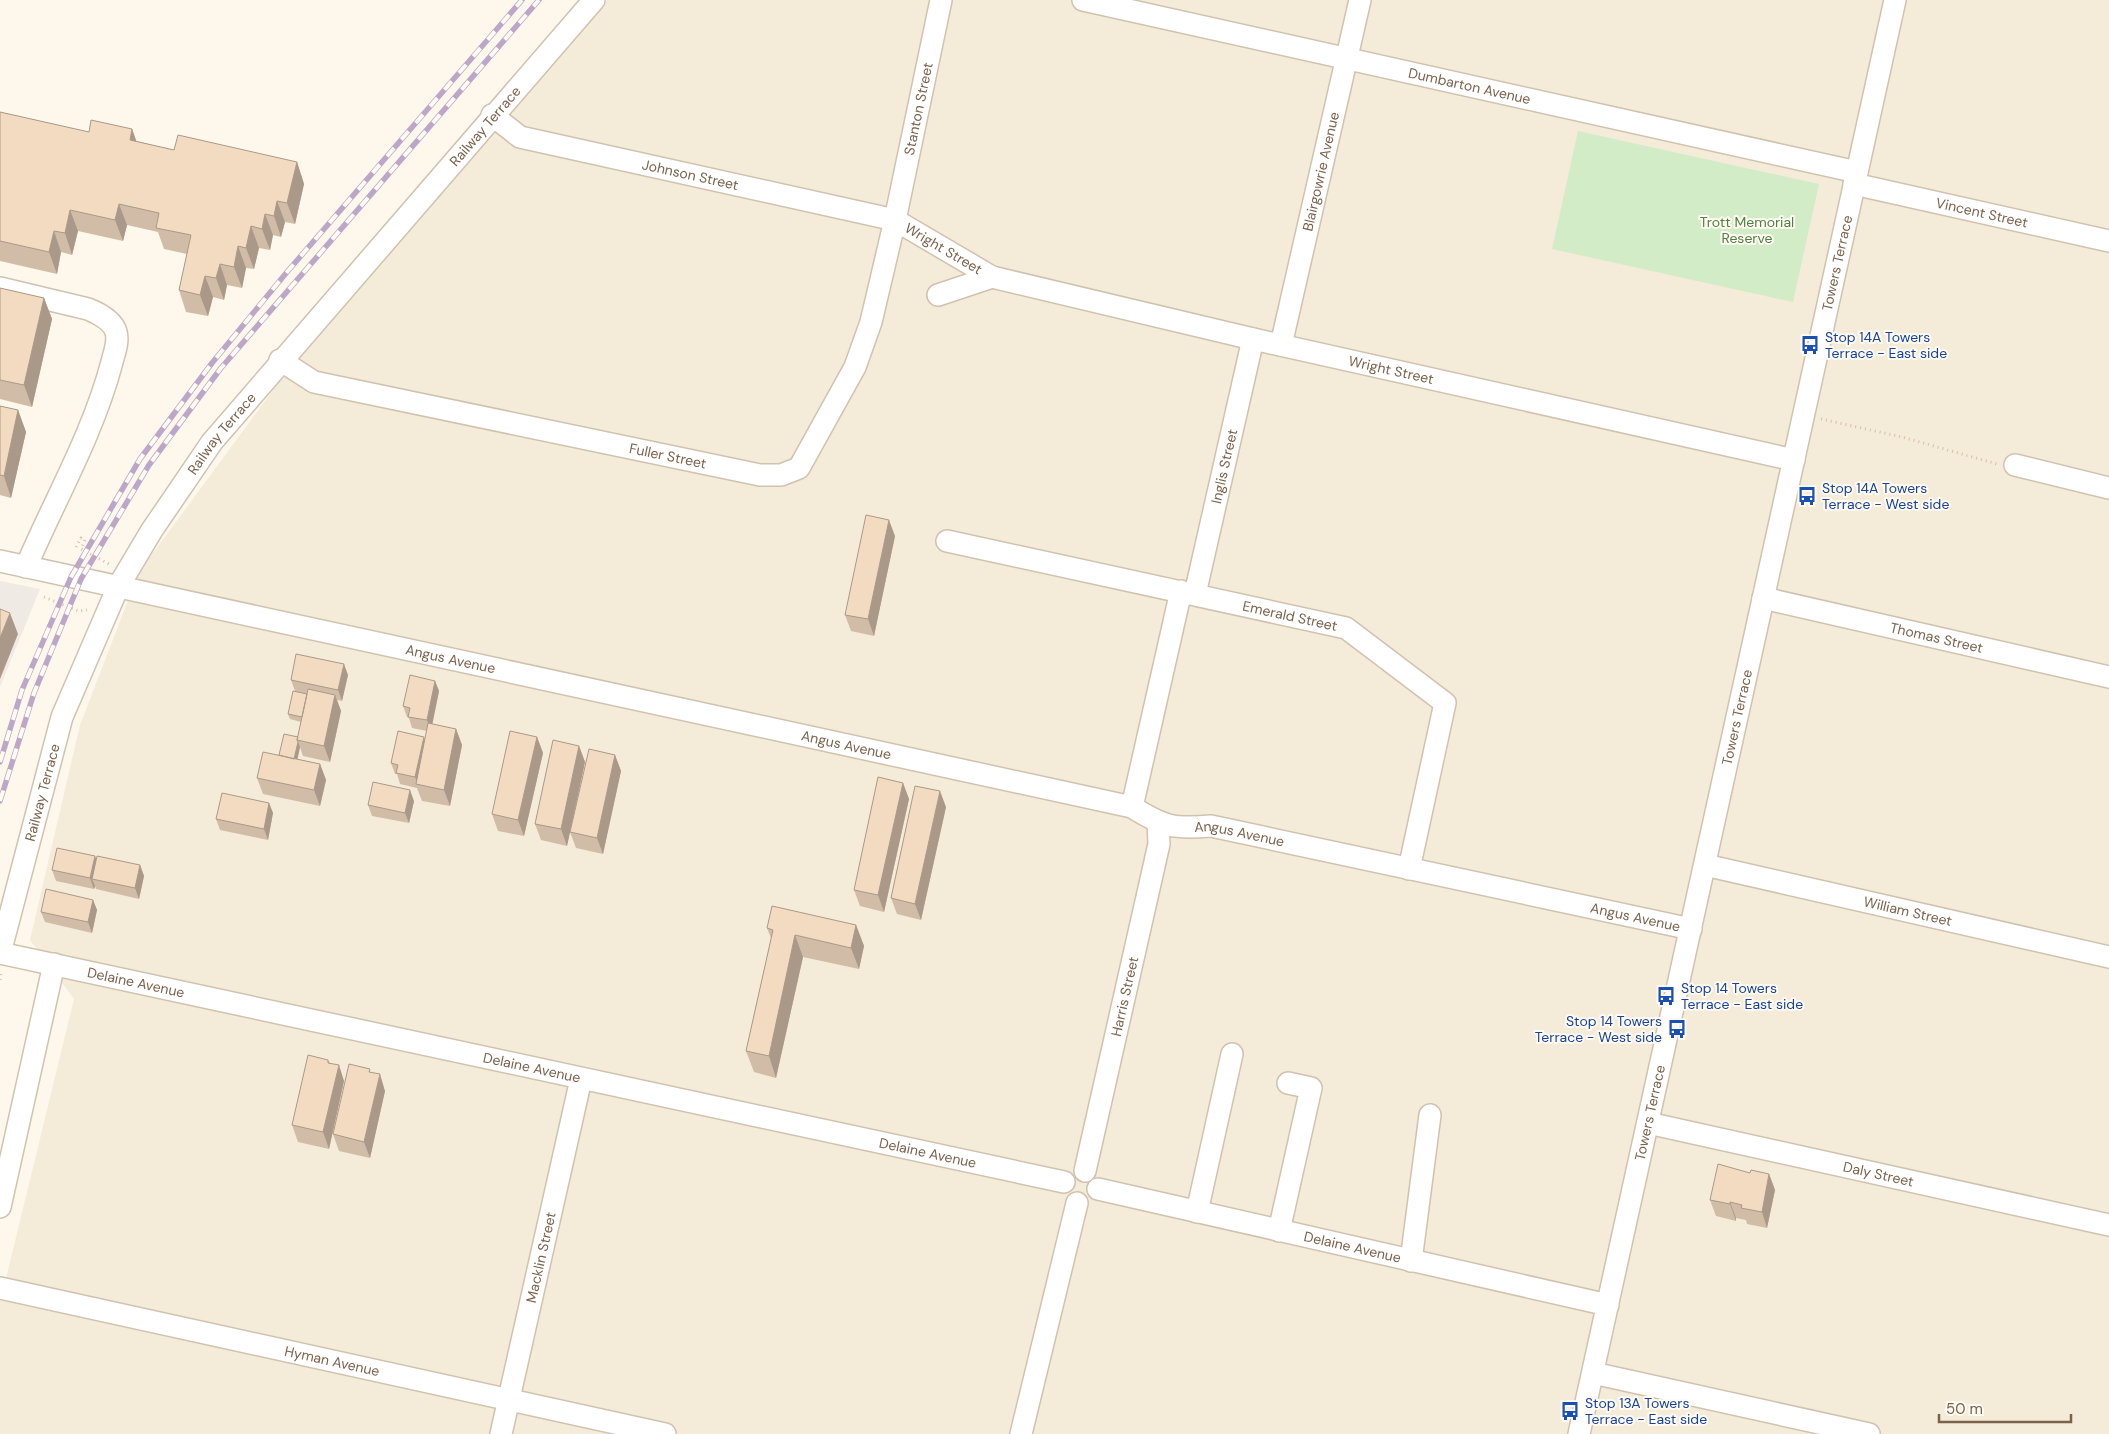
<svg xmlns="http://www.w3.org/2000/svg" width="2109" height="1434" font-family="'DM Sans',sans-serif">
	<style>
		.residential { fill: #f5ebd9 }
		.industrial { fill: #efeae4 }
		.green { fill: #d3ecc8 }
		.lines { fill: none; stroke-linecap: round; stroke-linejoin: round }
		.minor-casing { stroke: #d1c2af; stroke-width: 24 }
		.path { stroke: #d9bfa4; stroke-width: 3; stroke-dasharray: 1 4; stroke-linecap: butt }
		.minor { stroke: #fff; stroke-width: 21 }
		.rail-casing { stroke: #bda7c9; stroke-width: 5.5 }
		.rail { stroke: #fffbf3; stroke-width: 4; stroke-dasharray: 11; stroke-linecap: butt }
		.wall { fill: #d1bca7 }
		.shaded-wall { fill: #a98 }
		.building { fill: #f3dbc2; stroke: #a98 }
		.labels { text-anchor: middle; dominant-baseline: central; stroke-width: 4; stroke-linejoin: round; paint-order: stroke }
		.street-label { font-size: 14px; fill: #7a624c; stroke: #fffbf3 }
		.park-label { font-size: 14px; fill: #4f8043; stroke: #fffbf3 }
		.transit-label { font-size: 14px; fill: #164399; stroke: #fffbf3; text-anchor: start }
	</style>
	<rect width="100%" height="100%" fill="#fdf8eb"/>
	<path class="residential" d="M607 0H2109V1434H0V1303L74 999 30 940 80 725 139 572 282 378Z"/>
	<path class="industrial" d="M0 581 40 589 0 687Z"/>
	<path class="green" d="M1578 131 1819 184 1793 302 1552 249Z"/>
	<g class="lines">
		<g class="minor-casing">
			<g id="minor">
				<path id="s1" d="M1083 0 1857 172"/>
				<path id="s2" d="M492 115 520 137 895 220 992 277 1253 339 1794 460"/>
				<path id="s3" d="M1854 184 2109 241"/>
				<path d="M0 288 88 309C98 313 113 321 116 332 119 342 114 353 112 362 93 434 55 499 26 567"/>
				<path d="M938 295 992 277"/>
				<path id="s4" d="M1281 345 1360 0"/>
				<path id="s5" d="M280 360 314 382 760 475H781L799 468 855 367 871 322 895 220 941 0"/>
				<path d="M2015 465 2109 488"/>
				<path id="s6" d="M947 541 1346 628 1445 703 1409 869"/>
				<path id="s7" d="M0 561 1132 807C1164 827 1173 829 1211 826L1691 929"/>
				<path id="s8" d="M1195 594 1253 339"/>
				<path id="s9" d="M1763 598 2109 677"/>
				<path d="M1132 807 1181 591"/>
				<path id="s10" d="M1705 865 2109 957"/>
				<path id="s11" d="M0 953 62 717 118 587 152 530 212 442 594 0"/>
				<path id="s12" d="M0 953 1064 1182"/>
				<path id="s13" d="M1648 1123 2109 1225"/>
				<path id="s14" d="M1085 1171 1159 844 1158 823"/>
				<path id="s15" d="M1098 1189 1608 1305"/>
				<path d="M0 1207 54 964"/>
				<path d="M1197 1212 1232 1054"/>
				<path d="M1279 1231 1311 1088 1288 1083"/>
				<path d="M1411 1261 1430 1115"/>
				<path id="s16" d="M0 1288 665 1434"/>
				<path d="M1593 1373 1869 1434"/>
				<path id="s17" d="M501 1434 581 1079"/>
				<path d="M1021 1434 1077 1203"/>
				<path id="s18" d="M1579 1434 1895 0"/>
			</g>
		</g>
		<path class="path" d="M1821 419 1902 437 1997 464
			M76 547 81 538 85 540 81 549 109 564
			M44 597 78 611 87 610
			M0 980 1 973"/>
		<use href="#minor" class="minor"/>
		<g class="rail-casing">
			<path id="rail" d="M0 762 22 690 71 577 140 459 212 363 287 272 522 0
				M0 801 34 693 81 579 149 465 221 368 539 0"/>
		</g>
		<use href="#rail" class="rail"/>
	</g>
	<path class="wall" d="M0 112 89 132 132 129 136 141 174 150 297 162 304 184 295 224 285 222 281 237 273 235 270 250 259 248 254 269 246 268 242 288 227 285 224 300 213 297 208 316 186 312 179 290 187 254 164 249 158 232 127 225 123 241 78 231 72 255 61 252 57 274 0 261Z
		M0 288 44 298 52 319 32 407 0 399Z
		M0 406 18 410 26 432 11 498 0 495Z
		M895 536 874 636 851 631 845 615Z
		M348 675 342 701 337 700 341 711 330 762 303 756 300 747 297 759 320 764 326 780 320 806 263 794 257 778 298 737 301 722 290 719 288 714 295 691 291 680Z
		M435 681 439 691 432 724 456 729 462 745 450 806 422 801 417 788 400 784 397 774H395L391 763 425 740 427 731 412 728 409 718 407 717 403 706Z
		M537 737 543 753 524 836 498 831 492 814Z
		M579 746 585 762 567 846 541 840 535 824Z
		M615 755 621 771 603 854 576 848 570 832Z
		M903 783 909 799 884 912 860 906 854 890Z
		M414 801 409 823 372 816 368 805Z
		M269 803 273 813 268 840 220 830 216 819Z
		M946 807 921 920 897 914 891 898Z
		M96 859 140 865 144 876 139 899 96 889 95 886 94 889 56 881 52 870Z
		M93 900 97 910 92 933 45 922 41 912Z
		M856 925 864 946 859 969 803 957 776 1078 754 1072 746 1051 771 938 767 928Z
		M328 1060 330 1063 344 1081 329 1149 298 1142 292 1125Z
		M371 1072 385 1091 370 1158 339 1151 333 1134Z
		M1750 1173 1769 1174 1775 1190 1767 1228 1747 1224 1746 1220 1736 1218V1221L1716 1216 1710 1200Z"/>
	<path class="shaded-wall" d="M132 129 140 151 130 140Z
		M297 162 304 184 295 224 287 203Z
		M277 201 285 222 281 237 274 216Z
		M119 204 127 225 123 241 115 220Z
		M70 210 78 231 72 255 65 233Z
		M265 214 273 235 270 250 262 229Z
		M251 226 259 248 254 269 246 248Z
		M54 231 61 252 57 274 49 252Z
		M238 246 246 268 242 288 234 267Z
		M220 264 227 285 224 300 216 278Z
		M205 276 213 297 208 316 200 295Z
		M44 298 52 319 32 407 24 385Z
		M18 410 26 432 11 498 4 476Z
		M889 520 895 536 874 636 868 619Z
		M10 613 18 634 0 679V638Z
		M344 664 348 675 342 701 338 690Z
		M435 681 439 691 431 731 427 720Z
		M335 695 341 711 330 762 324 746Z
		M456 729 462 745 450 806 444 790Z
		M424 737 427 748 418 785 415 777Z
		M537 737 543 753 524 836 518 820Z
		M298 742 300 747 296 766 294 760Z
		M579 746 585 762 567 846 561 829Z
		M615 755 621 771 603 854 597 838Z
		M320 764 326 780 320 806 314 790Z
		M903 783 909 799 884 912 878 895Z
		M410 790 414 801 409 823 405 813Z
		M940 791 946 807 921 920 915 904Z
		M269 803 273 813 268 840 264 829Z
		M95 856 99 867 92 879 95 886 94 889 90 878Z
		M140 865 144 876 139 899 135 888Z
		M93 900 97 910 92 933 88 922Z
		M856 925 864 946 859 969 851 948Z
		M795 935 803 957 776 1078 769 1056Z
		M339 1065 344 1081 329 1149 323 1132Z
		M380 1074 385 1091 370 1158 364 1142Z
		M1769 1174 1775 1190 1767 1228 1762 1212Z
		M1730 1202 1736 1218V1221L1730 1204Z"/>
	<path class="building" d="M0 112 89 132 91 120 132 129 130 140 174 150 178 135 297 162 287 203 277 201 274 216 265 214 262 229 251 226 246 248 238 246 234 267 220 264 216 278 205 276 200 295 179 290 191 235 156 228 159 213 119 204 115 220 70 210 65 233 54 231 49 252 0 241Z
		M0 288 44 298 24 385 0 380Z
		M0 406 18 410 4 476 0 475Z
		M866 515 889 520 868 619 845 615Z
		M0 609 10 613 0 638Z
		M296 654 344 664 338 690 291 680Z
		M410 675 435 681 427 720 408 717 410 708 403 706Z
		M308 689 335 695 324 746 297 740Z
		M293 691 307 694 302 717 288 714Z
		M428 723 456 729 444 790 416 784Z
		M398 731 424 737 415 777 396 773 398 765 391 763Z
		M510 731 537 737 518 820 492 814Z
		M284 734 298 737 297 740 298 742 294 759 279 755Z
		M553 740 579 746 561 829 535 824Z
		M589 749 615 755 597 838 570 832Z
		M263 752 320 764 314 790 257 778Z
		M878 777 903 783 878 895 854 890Z
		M373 782 410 790 405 813 368 805Z
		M915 786 940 791 915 904 891 898Z
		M222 793 269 803 264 829 216 819Z
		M57 848 95 856 90 878 52 870Z
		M97 856 140 865 135 888 92 879Z
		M46 889 93 900 88 922 41 912Z
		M772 906 856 925 851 948 795 935 769 1056 746 1051 773 930 767 928Z
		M308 1055 328 1060V1063L339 1065 323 1132 292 1125Z
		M349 1064 370 1069 369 1072 380 1074 364 1142 333 1134Z
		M1718 1164 1750 1173 1751 1170 1769 1174 1762 1212 1741 1208 1742 1205 1730 1202V1204L1710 1200Z"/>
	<defs>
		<g id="bus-bare" transform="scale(1.5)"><path d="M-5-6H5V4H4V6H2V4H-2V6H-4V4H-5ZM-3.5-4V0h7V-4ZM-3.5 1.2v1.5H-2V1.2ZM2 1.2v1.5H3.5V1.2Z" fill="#1a4fb4" stroke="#fffbf3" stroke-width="2.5" paint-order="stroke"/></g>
	</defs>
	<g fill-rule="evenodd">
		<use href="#bus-bare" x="1810" y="345"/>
		<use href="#bus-bare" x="1807" y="496"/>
		<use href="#bus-bare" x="1666" y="996"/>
		<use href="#bus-bare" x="1677" y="1029"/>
		<use href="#bus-bare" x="1570" y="1411"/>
	</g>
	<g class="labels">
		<g class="street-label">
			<text stroke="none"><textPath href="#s1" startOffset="396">Dumbarton Avenue</textPath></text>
			<text stroke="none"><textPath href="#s5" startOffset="918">Stanton Street</textPath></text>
			<text stroke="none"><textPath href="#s11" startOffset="976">Railway Terrace</textPath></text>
			<text stroke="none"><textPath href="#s4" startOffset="178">Blairgowrie Avenue</textPath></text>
			<text stroke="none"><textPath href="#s2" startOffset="210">Johnson Street</textPath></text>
			<text stroke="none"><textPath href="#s3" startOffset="131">Vincent Street</textPath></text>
			<text stroke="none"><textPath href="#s2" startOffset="476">Wright Street</textPath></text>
			<text stroke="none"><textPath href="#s18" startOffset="1199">Towers Terrace</textPath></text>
			<text stroke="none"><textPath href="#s2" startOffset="942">Wright Street</textPath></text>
			<text stroke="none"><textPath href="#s11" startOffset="571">Railway Terrace</textPath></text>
			<text stroke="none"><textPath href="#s5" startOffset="402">Fuller Street</textPath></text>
			<text stroke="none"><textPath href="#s8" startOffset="131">Inglis Street</textPath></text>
			<text stroke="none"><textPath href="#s6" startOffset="351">Emerald Street</textPath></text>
			<text stroke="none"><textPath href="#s9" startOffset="178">Thomas Street</textPath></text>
			<text stroke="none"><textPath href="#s7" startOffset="461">Angus Avenue</textPath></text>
			<text stroke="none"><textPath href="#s18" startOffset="734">Towers Terrace</textPath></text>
			<text stroke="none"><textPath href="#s7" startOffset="866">Angus Avenue</textPath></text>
			<text stroke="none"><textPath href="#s11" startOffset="166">Railway Terrace</textPath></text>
			<text stroke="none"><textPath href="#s7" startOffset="1271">Angus Avenue</textPath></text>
			<text stroke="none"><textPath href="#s10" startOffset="208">William Street</textPath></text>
			<text stroke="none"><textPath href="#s7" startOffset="1676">Angus Avenue</textPath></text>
			<text stroke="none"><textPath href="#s12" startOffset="139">Delaine Avenue</textPath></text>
			<text stroke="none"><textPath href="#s14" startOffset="179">Harris Street</textPath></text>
			<text stroke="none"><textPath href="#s12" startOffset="544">Delaine Avenue</textPath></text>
			<text stroke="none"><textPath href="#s18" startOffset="329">Towers Terrace</textPath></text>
			<text stroke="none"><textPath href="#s12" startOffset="949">Delaine Avenue</textPath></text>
			<text stroke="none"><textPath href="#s13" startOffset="236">Daly Street</textPath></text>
			<text stroke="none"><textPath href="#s15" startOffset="261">Delaine Avenue</textPath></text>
			<text stroke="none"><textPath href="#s17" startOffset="181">Macklin Street</textPath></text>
			<text stroke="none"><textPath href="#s16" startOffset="340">Hyman Avenue</textPath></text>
		</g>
		<g class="park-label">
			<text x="1747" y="222">Trott Memorial<tspan x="1747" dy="16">Reserve</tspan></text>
		</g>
		<g class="transit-label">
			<text x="1825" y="337">Stop 14A Towers<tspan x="1825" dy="16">Terrace - East side</tspan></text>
			<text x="1822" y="488">Stop 14A Towers<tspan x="1822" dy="16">Terrace - West side</tspan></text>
			<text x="1681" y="988">Stop 14 Towers<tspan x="1681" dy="16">Terrace - East side</tspan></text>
			<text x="1662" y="1021" text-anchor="end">Stop 14 Towers<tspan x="1662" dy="16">Terrace - West side</tspan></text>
			<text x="1585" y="1403">Stop 13A Towers<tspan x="1585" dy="16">Terrace - East side</tspan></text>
		</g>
	</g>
	<path d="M1939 1414v8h132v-8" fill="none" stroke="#7a624c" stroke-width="2.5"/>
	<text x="1946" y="1414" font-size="15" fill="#7a624c" stroke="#fffbf3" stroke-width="4" paint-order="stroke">50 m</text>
</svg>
